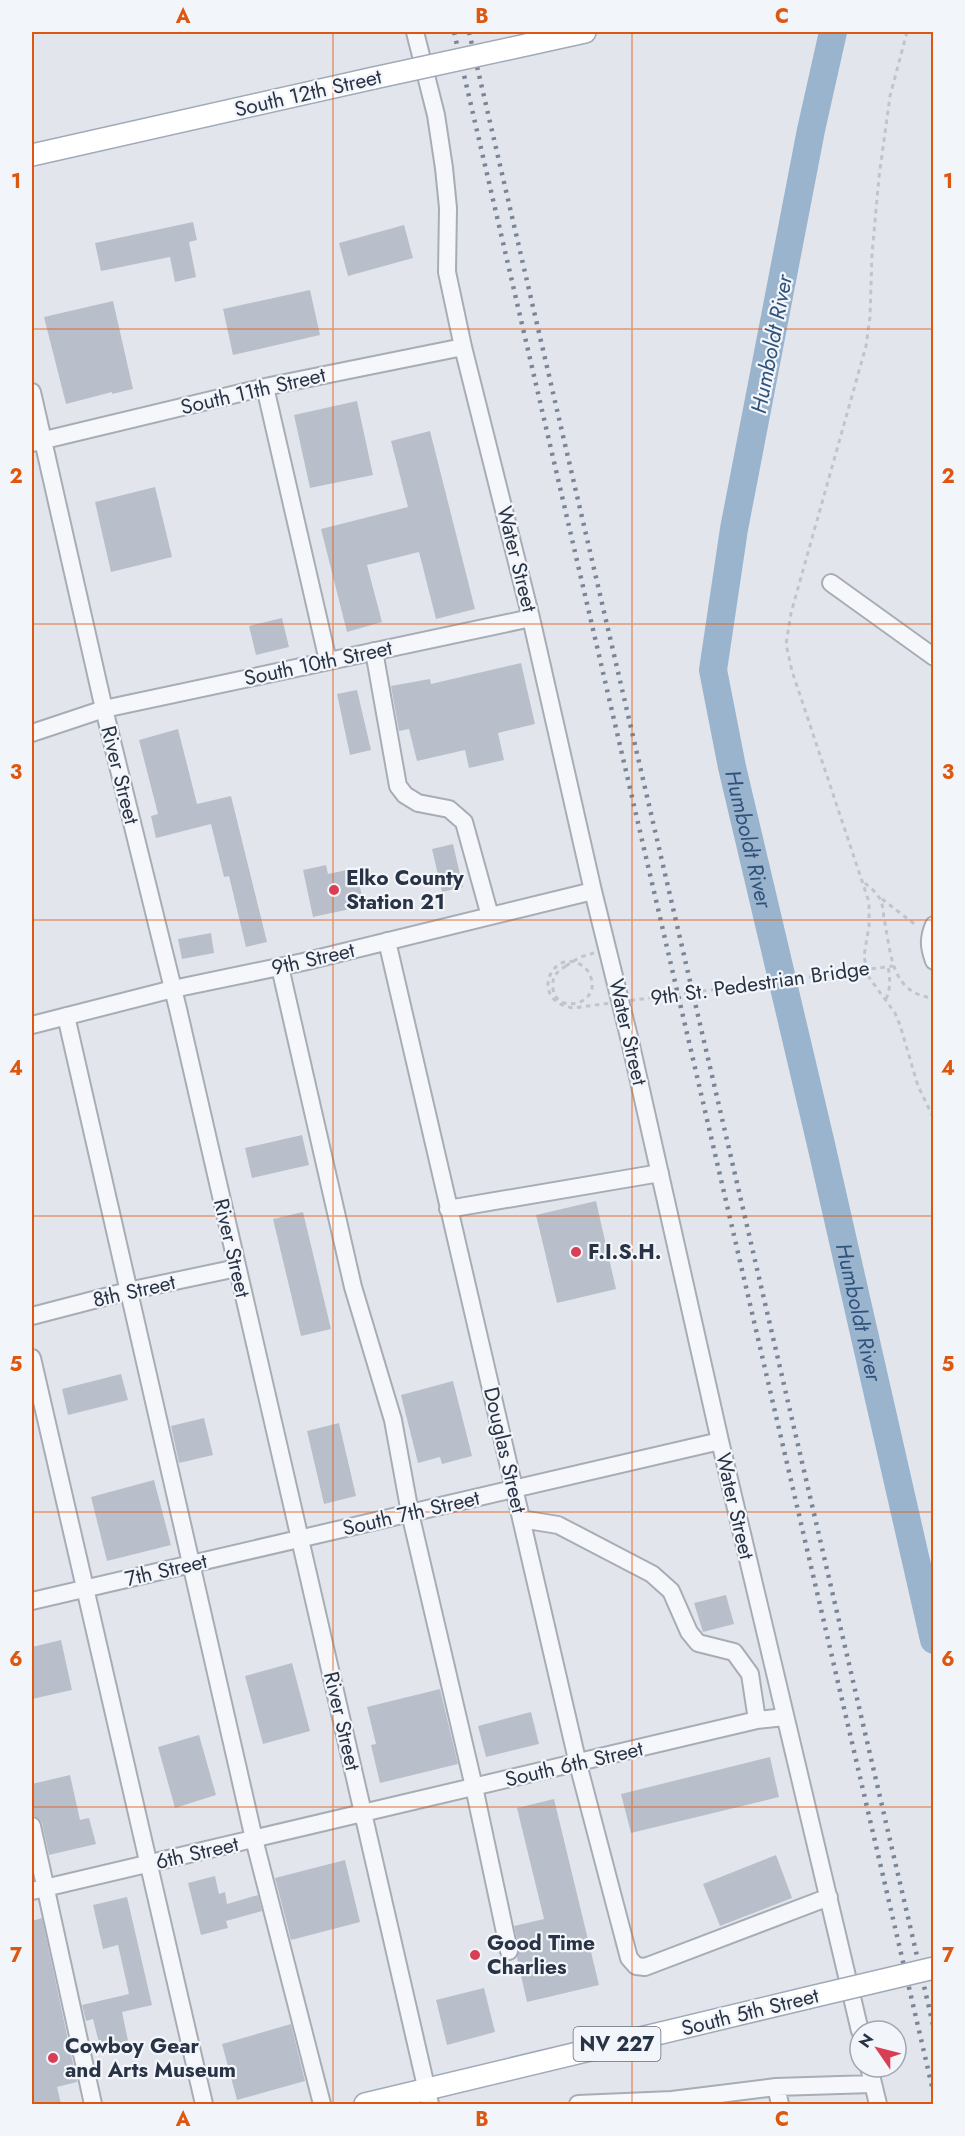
<svg xmlns="http://www.w3.org/2000/svg" width="965" height="2136" font-family="Jost,sans-serif">
	<style>
		.lines { fill: none; stroke-linecap: round; stroke-linejoin: round }
		.river { stroke: #9bb4ce; stroke-width: 28 }
		.building { fill: #b9bfca }
		.minor-casing { stroke: #a7adb7; stroke-width: 20 }
		.major-casing { stroke: #a1aab9; stroke-width: 24 }
		.path { stroke: #c1c4cb; stroke-width: 3; stroke-dasharray: 4.5 4.5; stroke-linecap: butt }
		.minor { stroke: #f6f7fa; stroke-width: 16 }
		.major { stroke: #fff; stroke-width: 21 }
		.rail { stroke: #7a8597; stroke-width: 4.5; stroke-dasharray: 3 6; stroke-linecap: butt }
		.major-bridge-casing { stroke: #a1aab9; stroke-width: 24; stroke-linecap: butt }
		.path-bridge { stroke: #c1c4cb; stroke-width: 3; stroke-dasharray: 4.5 4.5; stroke-linecap: butt }
		.major-bridge { stroke: #fff; stroke-width: 21 }
		.grid { fill: none; stroke: #de570f; stroke-width: 1.5; stroke-opacity: 0.55 }
		.poi-dot { fill: #da3e55; stroke: #f2f5f9; stroke-width: 2 }
		.labels { text-anchor: middle; dominant-baseline: central; stroke-width: 4.5; stroke-linejoin: round; paint-order: stroke }
		.shield { fill: #f2f5f9; stroke: #656d7c; stroke-width: 1.5 }
		.shield-label { font-size: 20px; font-weight: bold; fill: #293346 }
		.street-label { font-size: 21px; fill: #293346; stroke: #f2f5f9 }
		.poi-label { font-size: 21px; font-weight: bold; fill: #293346; stroke: #f2f5f9; text-anchor: start }
		.water-label { font-size: 22px; font-style: italic; fill: #2f527d; stroke: #f2f5f9 }
		.neatline { fill: none; stroke: #de570f; stroke-width: 2 }
		.grid-label { font-size: 20px; text-anchor: middle; font-weight: bold; fill: #de570f }
	</style>
	<rect width="100%" height="100%" fill="#e2e6ec"/>
	<g class="lines">
		<path class="river" id="s1" d="M833 32 811 130 734 529 713 670 732 767 820 1140 934 1640"/>
	</g>
	<path class="building" d="M193 222 197 240 189 242 196 277 175 282 170 257 101 271 95 243Z
		M404 225 413 258 348 276 339 243Z
		M310 290 320 335 233 355 223 309Z
		M113 301 133 389 112 394V392L66 404 44 317Z
		M357 401 373 475 310 488 294 415Z
		M430 431 475 609 436 619 419 552 367 565 382 622 347 632 321 529 408 507 391 441Z
		M155 487 172 557 111 572 95 502Z
		M282 618 289 647 256 655 249 626Z
		M521 663 535 724 498 733 504 760 469 768 465 750 417 761 409 729 399 731 391 686 430 679 431 684Z
		M357 690 371 750 350 755 337 694Z
		M178 729 197 804 231 796 267 942 246 947 229 876 224 877 211 824 156 838 151 816 158 814 139 740Z
		M453 844 463 887 442 892 432 849Z
		M326 865 328 874 356 868 364 906 313 917 303 870Z
		M211 933 214 953 182 959 178 939Z
		M302 1135 309 1165 252 1178 245 1148Z
		M596 1201 616 1289 557 1303 536 1215Z
		M303 1212 331 1329 301 1336 273 1219Z
		M121 1374 128 1400 68 1415 62 1389Z
		M453 1381 472 1456 442 1464 440 1457 418 1463 401 1395Z
		M204 1418 213 1455 179 1463 171 1426Z
		M339 1423 356 1496 324 1504 307 1431Z
		M154 1480 171 1545 107 1561 91 1497Z
		M726 1595 734 1624 703 1632 694 1603Z
		M61 1640 72 1690 32 1699V1647Z
		M292 1663 310 1731 263 1744 245 1676Z
		M440 1689 458 1764 380 1783 371 1745 376 1744 367 1707Z
		M531 1712 539 1744 486 1757 478 1726Z
		M199 1735 216 1795 175 1808 158 1747Z
		M770 1757 779 1797 631 1833 621 1794Z
		M70 1775 80 1820 89 1818 96 1844 49 1855 42 1823 39 1819 34 1816 32 1806V1784Z
		M554 1799 599 1985 527 2002 517 1958 519 1949 514 1926 544 1919 517 1808Z
		M776 1855 792 1898 720 1926 703 1884Z
		M345 1860 360 1922 291 1940 275 1878Z
		M215 1876 219 1894 225 1892 227 1904 258 1895 262 1911 226 1921 228 1928 201 1935 188 1883Z
		M127 1897 152 2005 122 2012 129 2045 101 2051 93 2019 86 2021 82 2005 129 1994 118 1945 103 1949 93 1905Z
		M42 1918 77 2082 57 2087 61 2104H32V1921Z
		M484 1988 495 2032 447 2045 436 2000Z
		M291 2024 305 2081 237 2100 222 2044Z"/>
	<g class="lines">
		<g class="minor-casing">
			<path id="minor" d="M415 32 436 115 444 168 448 208 447 272 463 347 531 618 593 891 630 1041 720 1441 860 2031
				M265 387 328 661
				M32 392 104 709 178 1009 430 2104
				M32 443 265 387 463 347
				M831 583 934 657
				M374 651 398 786 405 795 418 803 449 809 464 822 490 916
				M32 733 104 709 531 618
				M934 925C928 939 929 947 934 961
				M387 941 578 1764 629 1958 636 1966 645 1967 829 1897
				M280 967 353 1287 393 1420 410 1513 474 1787 509 1951
				M66 1016 254 1839 322 2104
				M32 1025 173 989 303 962 593 891
				M448 1209 660 1173
				M32 1316 128 1291 237 1268
				M32 1358 204 2104
				M521 1519 558 1525 652 1574 671 1591 689 1632 698 1643 734 1652 750 1674 757 1720
				M32 1601 720 1441
				M32 1826 93 2104
				M32 1891 757 1720 785 1717
				M869 2067 878 2104
				M776 2087 780 2104
				M578 2104 672 2100 776 2087 872 2084"/>
		</g>
		<g class="major-casing">
			<path id="major" d="M526 45 585 32
				M32 155 374 78
				M365 2104 807 1998"/>
		</g>
		<path class="path" d="M907 32 890 96 879 177 872 254 870 317 866 346 791 613 786 644 792 671 869 902V926L864 956 868 976 895 1013 900 1025 918 1086 934 1119
			M865 883C869 887 875 891 878 896 883 901 883 912 884 918 891 952 890 994 934 998
			M882 899 917 926
			M566 966 580 957 594 953
			M886 999C891 988 890 978 888 966"/>
		<use href="#minor" class="minor"/>
		<use href="#major" class="major"/>
		<path class="rail" d="M454 32 934 2095
			M469 32 934 2029"/>
		<g class="major-bridge-casing">
			<path id="major-bridge" d="M374 78 526 45
				M807 1998 934 1968"/>
		</g>
		<path class="path-bridge" d="M566 966C557 971 551 978 553 989 557 1015 600 1004 591 978 589 970 583 965 575 962 549 955 531 1001 573 1008L893 966"/>
		<use href="#major-bridge" class="major-bridge"/>
	</g>
	<path class="grid" d="M333 32V2104M632 32V2104M32 329H934M32 624H934M32 920H934M32 1216H934M32 1512H934M32 1807H934"/>
	<g class="poi-dot">
		<circle cx="334" cy="890" r="6"/>
		<circle cx="576" cy="1252" r="6"/>
		<circle cx="475" cy="1955" r="6"/>
		<circle cx="53" cy="2058" r="6"/>
	</g>
	<g class="labels">
		<rect class="shield" x="573.5" y="2027" width="87" height="34" rx="4.5"/>
		<g class="shield-label">
			<text x="617" y="2044">NV 227</text>
		</g>
		<g class="street-label">
			<text transform="translate(308 93) rotate(-13)">South 12th Street</text>
			<text transform="translate(253 391) rotate(-13)">South 11th Street</text>
			<text transform="translate(517 559) rotate(76)">Water Street</text>
			<text transform="translate(318 663) rotate(-12)">South 10th Street</text>
			<text transform="translate(120 775) rotate(76)">River Street</text>
			<text transform="translate(313 959) rotate(-13)">9th Street</text>
			<text transform="translate(760 983) rotate(-8)">9th St. Pedestrian Bridge</text>
			<text transform="translate(628 1032) rotate(77)">Water Street</text>
			<text transform="translate(232 1248) rotate(77)">River Street</text>
			<text transform="translate(134 1291) rotate(-13)">8th Street</text>
			<text transform="translate(505 1450) rotate(77)">Douglas Street</text>
			<text transform="translate(735 1506) rotate(77)">Water Street</text>
			<text transform="translate(411 1513) rotate(-13)">South 7th Street</text>
			<text transform="translate(166 1570) rotate(-13)">7th Street</text>
			<text transform="translate(342 1721) rotate(77)">River Street</text>
			<text transform="translate(574 1764) rotate(-13)">South 6th Street</text>
			<text transform="translate(197 1853) rotate(-13)">6th Street</text>
			<text transform="translate(750 2012) rotate(-14)">South 5th Street</text>
		</g>
		<g class="poi-label">
			<text x="346" y="878">Elko County<tspan x="346" dy="24">Station 21</tspan></text>
			<text x="588" y="1252">F.I.S.H.</text>
			<text x="487" y="1943">Good Time<tspan x="487" dy="24">Charlies</tspan></text>
			<text x="65" y="2046">Cowboy Gear<tspan x="65" dy="24">and Arts Museum</tspan></text>
		</g>
		<g class="water-label">
			<text transform="translate(771 344) rotate(-79)">Humboldt River</text>
			<text stroke="none"><textPath href="#s1" startOffset="822">Humboldt River</textPath></text>
			<text stroke="none"><textPath href="#s1" startOffset="1308">Humboldt River</textPath></text>
		</g>
	</g>
	<rect width="965" height="2136" fill="none" stroke="#f2f5f9" stroke-width="66"/>
	<g transform="translate(878 2049) rotate(305)"><circle r="28" fill="#f2f5f9" stroke="#a2a7b1" stroke-width="1.5"/>
	<path d="M0-4.5L10 22L0 15L-10 22Z" fill="#da3e55"/>
	<text y="-9" font-size="16" font-weight="bold" text-anchor="middle" fill="#293346">N</text>
	</g>
	<rect x="33" y="33" width="899" height="2070" class="neatline"/>
	<g class="grid-label">
		<text x="183" y="23">A</text>
		<text x="482" y="23">B</text>
		<text x="782" y="23">C</text>
		<text x="16" y="188">1</text>
		<text x="948" y="188">1</text>
		<text x="16" y="483">2</text>
		<text x="948" y="483">2</text>
		<text x="16" y="779">3</text>
		<text x="948" y="779">3</text>
		<text x="16" y="1075">4</text>
		<text x="948" y="1075">4</text>
		<text x="16" y="1371">5</text>
		<text x="948" y="1371">5</text>
		<text x="16" y="1666">6</text>
		<text x="948" y="1666">6</text>
		<text x="16" y="1962">7</text>
		<text x="948" y="1962">7</text>
		<text x="183" y="2126">A</text>
		<text x="482" y="2126">B</text>
		<text x="782" y="2126">C</text>
	</g>
</svg>
